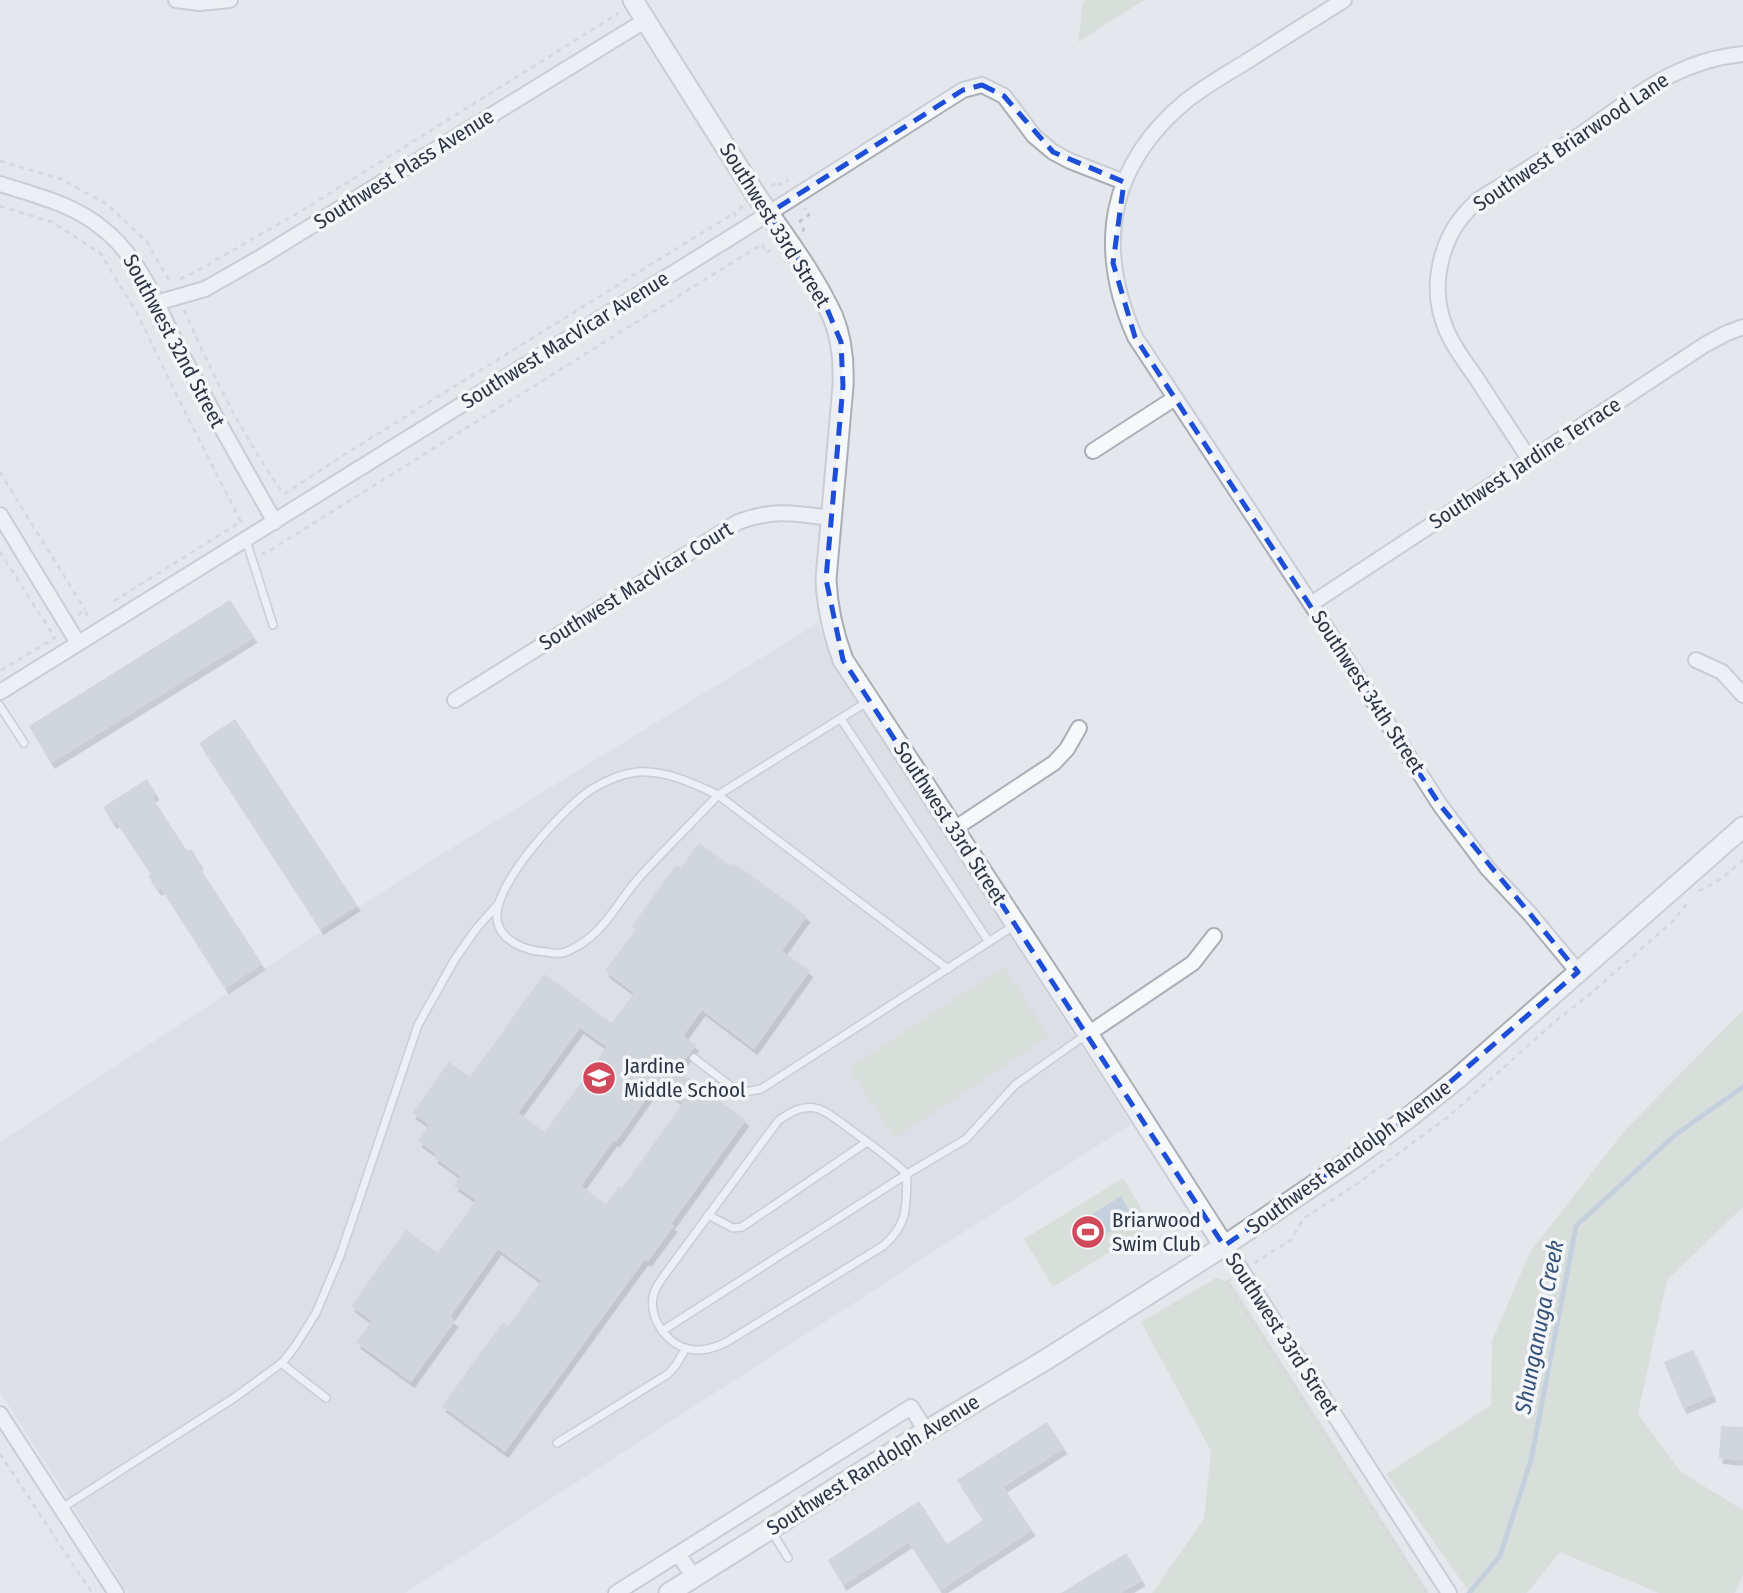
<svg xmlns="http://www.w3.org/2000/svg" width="1743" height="1593" font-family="'Fira Sans Condensed',sans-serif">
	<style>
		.built { fill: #d2d6de }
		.green { fill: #c9d6c5 }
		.water { fill: #9fb4cc }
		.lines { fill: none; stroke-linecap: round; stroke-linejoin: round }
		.stream { stroke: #9fb4cc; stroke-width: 5 }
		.building { fill: #bbc0ca; fill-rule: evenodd; filter: url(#shadow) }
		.service-casing { stroke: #a9aeb7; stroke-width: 10 }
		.minor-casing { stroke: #a9aeb7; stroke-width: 18 }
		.tertiary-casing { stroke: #a9aeb7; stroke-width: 23 }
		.path { stroke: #c2c5cb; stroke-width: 2.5; stroke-dasharray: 5 5; stroke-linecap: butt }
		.service { stroke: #f7f8fa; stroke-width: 7 }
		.minor { stroke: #f7f8fa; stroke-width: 14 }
		.tertiary { stroke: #f7f8fa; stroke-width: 19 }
		.marked { fill: none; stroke: #1d4ed8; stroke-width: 5; stroke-dasharray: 14 9; stroke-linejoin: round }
		.labels { text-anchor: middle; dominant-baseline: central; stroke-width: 7; stroke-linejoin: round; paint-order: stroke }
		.street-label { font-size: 21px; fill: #2b3445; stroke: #f4f6f9 }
		.poi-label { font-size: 21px; fill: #2b3445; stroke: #f4f6f9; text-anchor: start }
		.water-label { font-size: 23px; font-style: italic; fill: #34527a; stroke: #f4f6f9 }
	</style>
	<defs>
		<filter id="shadow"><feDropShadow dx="3.5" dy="6" stdDeviation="0" flood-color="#0004"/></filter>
	</defs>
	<rect width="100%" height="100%" fill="#e4e7ec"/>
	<path class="built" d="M818 623 829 656 1131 1124 405 1593H128L0 1392V1142L416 870Z"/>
	<path class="green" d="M1086 0H1144L1078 42 1083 2Z
		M1004 967 1049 1036 895 1138 849 1068Z
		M1743 1010V1207L1667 1280 1638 1414 1681 1472 1743 1510V1575L1735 1593H1659L1560 1552 1527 1593H1470L1386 1474 1491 1405 1492 1341 1530 1252 1625 1130Z
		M1123 1178 1152 1226 1053 1287 1024 1239Z
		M1216 1278 1231 1283 1429 1593H1152L1204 1519 1211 1451 1141 1322Z"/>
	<path class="water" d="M1121 1196 1133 1217 1084 1247 1072 1227Z"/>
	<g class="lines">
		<path class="stream" d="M1469 1593 1500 1556 1531 1460 1576 1226 1675 1135 1743 1087"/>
	</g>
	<path class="building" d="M230 600 254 637 51 763 29 726Z
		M235 719 357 905 320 929 199 743Z
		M147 779 156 794 152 797 187 851 191 849 200 863 198 865 262 964 225 988 161 888 158 890 148 876 151 874 116 821 113 823 103 807Z
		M699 843 731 866 734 863 807 916 782 951 810 971 754 1049 702 1010 683 1036 696 1045 677 1070 746 1120 671 1224 674 1226 648 1261 645 1259 505 1452 442 1406 503 1322 508 1326 541 1281 498 1249 450 1317 455 1321 411 1382 356 1342 372 1321 351 1306 406 1230 438 1253 476 1200 454 1185 460 1176 434 1157 436 1154 418 1141 429 1125 412 1113 449 1062 470 1077 544 974 612 1023 634 993 605 971 636 929 632 926 676 865 681 868ZM580 1028 607 1047 545 1132 518 1113ZM657 1084 683 1103 622 1188 619 1186 606 1204 581 1186 614 1140 616 1142Z
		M1693 1350 1713 1396 1683 1408 1664 1362Z
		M1047 1422 1064 1448 1003 1487 1032 1530 940 1590 909 1542 843 1585 828 1560 919 1501 947 1544 983 1520 957 1480Z
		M1721 1426 1743 1427V1460L1719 1458Z
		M1126 1553 1142 1580 1121 1593H1061Z"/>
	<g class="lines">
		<g class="service-casing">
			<path id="service" d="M246 540 273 625
				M867 702 718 795C693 783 665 770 637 772 622 774 605 781 592 789 564 807 493 884 497 919 500 942 527 951 546 952 551 953 557 954 562 953 568 952 576 947 581 944 606 928 618 902 637 880 663 851 691 824 718 795L948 969
				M0 706 24 743
				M841 719 989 942
				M694 1058 733 1088 745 1092 761 1089 1015 925
				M708 1215 733 1228 742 1227 867 1142
				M662 1331 907 1174C889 1157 870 1144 851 1130 841 1123 830 1113 819 1109 804 1104 790 1112 778 1121L663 1277C659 1283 654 1290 653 1297 649 1322 671 1350 698 1350 708 1350 716 1347 725 1343L883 1246C909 1224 906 1206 907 1174L966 1139 1015 1085 1087 1034
				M281 1363 326 1398
				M557 1443 668 1374 676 1365 686 1348
				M62 1508 234 1398 283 1362 296 1345 316 1313 340 1256 418 1025 455 959 476 929 498 904
				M770 1529 788 1558"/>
		</g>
		<g class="minor-casing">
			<path id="minor" d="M176 0 199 3 230 0
				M1344 0C1312 20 1280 40 1249 60 1228 73 1205 86 1186 101 1108 166 1095 247 1135 337L1311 604 1440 805 1488 869 1530 914 1578 972
				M0 184C35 195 73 204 102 228 143 260 158 309 181 353 211 410 243 466 275 522
				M156 303 205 289 261 257 646 20
				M1093 451 1175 398
				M1529 459C1512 432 1494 406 1477 379 1466 363 1453 347 1446 329 1427 284 1442 229 1480 199 1488 193 1498 188 1507 182 1529 168 1552 153 1574 139 1631 101 1672 61 1743 54
				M0 515 78 643
				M1311 604 1706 344 1727 333 1743 327
				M1696 660 1722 672 1743 695
				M0 692 744 229 963 90 982 85 1004 96 1034 136 1053 152 1070 161 1124 182
				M455 700 738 522C773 509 794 513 830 518
				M954 829 1054 763 1067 749 1079 728
				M1088 1034 1193 963 1214 936
				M1224 1246 1242 1271 1449 1593
				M0 1414 116 1593
				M678 1554 694 1577
				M616 1593 911 1407 926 1431"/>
		</g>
		<g class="tertiary-casing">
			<path id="tertiary" d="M633 0C673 65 715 130 756 195 783 235 813 273 833 317 842 339 844 362 843 386L826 579C827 607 833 633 843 660L1088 1034 1224 1246
				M669 1593 926 1431 1047 1359 1224 1246 1354 1158 1407 1119 1458 1078 1743 827"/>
		</g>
		<path class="path" d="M0 161 61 179 108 205 147 242 170 282
			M771 186 774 184 775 187 787 180 788 182
			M0 206 52 222 100 253 136 311 182 406 242 524
			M736 216 734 213 743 206
			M802 231 804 230 800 221 809 215 805 208
			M180 279 195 272 303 210 619 13
			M184 310C212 373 243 438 284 494L347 453 734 213
			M0 472 85 610
			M0 552 55 638 0 671
			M262 552 264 554 762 244 767 253 772 249
			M114 601 242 521
			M78 615 85 610 88 618
			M1699 891 1721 879 1743 860
			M1254 1263 1291 1240 1303 1219 1358 1183 1448 1117 1557 1020 1589 995 1673 921 1690 900
			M1231 1279 1227 1282 1426 1593
			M0 1454 92 1593"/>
		<use href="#service" class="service"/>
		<use href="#minor" class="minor"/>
		<use href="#tertiary" class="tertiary"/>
	</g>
	<path d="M0 0H1743V1593H0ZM982 85 1004 96 1053 152 1124 182 1113 263 1135 337 1440 805 1578 972 1407 1119 1224 1246 843 660 826 579 843 386 841 342 820 292 769 213 963 90Z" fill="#e4e7ec" fill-opacity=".55" fill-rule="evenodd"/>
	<path class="marked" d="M982 85 1004 96 1053 152 1124 182 1113 263 1135 337 1440 805 1578 972 1407 1119 1224 1246 843 660 826 579 843 386 841 342 820 292 769 213 963 90Z"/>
	<defs>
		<g id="school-disc" transform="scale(1.75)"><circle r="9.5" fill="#d1495b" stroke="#f4f6f9"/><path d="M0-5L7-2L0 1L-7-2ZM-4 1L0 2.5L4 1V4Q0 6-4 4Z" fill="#fff"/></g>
		<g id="stadium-disc" transform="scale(1.75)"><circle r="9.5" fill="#d1495b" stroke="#f4f6f9"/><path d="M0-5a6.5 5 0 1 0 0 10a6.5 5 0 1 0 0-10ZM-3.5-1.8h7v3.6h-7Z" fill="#fff"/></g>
	</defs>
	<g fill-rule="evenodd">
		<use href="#school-disc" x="599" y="1078"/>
		<use href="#stadium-disc" x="1088" y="1232"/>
	</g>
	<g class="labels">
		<g class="street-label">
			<text transform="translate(1571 142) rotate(-34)">Southwest Briarwood Lane</text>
			<text transform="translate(404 169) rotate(-32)">Southwest Plass Avenue</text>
			<text transform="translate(775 225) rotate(58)">Southwest 33rd Street</text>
			<text transform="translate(565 340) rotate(-32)">Southwest MacVicar Avenue</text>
			<text transform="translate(174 341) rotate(62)">Southwest 32nd Street</text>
			<text transform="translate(1525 463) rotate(-33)">Southwest Jardine Terrace</text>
			<text transform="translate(636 586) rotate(-32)">Southwest MacVicar Court</text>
			<text transform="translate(1368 692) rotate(57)">Southwest 34th Street</text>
			<text transform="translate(950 823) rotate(57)">Southwest 33rd Street</text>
			<text transform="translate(1349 1157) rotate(-36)">Southwest Randolph Avenue</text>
			<text transform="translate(1282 1334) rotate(57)">Southwest 33rd Street</text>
			<text transform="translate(873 1465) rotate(-32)">Southwest Randolph Avenue</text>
		</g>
		<g class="poi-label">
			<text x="624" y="1066">Jardine<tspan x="624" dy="24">Middle School</tspan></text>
			<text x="1112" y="1220">Briarwood<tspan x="1112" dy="24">Swim Club</tspan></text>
		</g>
		<g class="water-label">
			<text transform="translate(1539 1327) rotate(-79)">Shunganuga Creek</text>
		</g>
	</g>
</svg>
